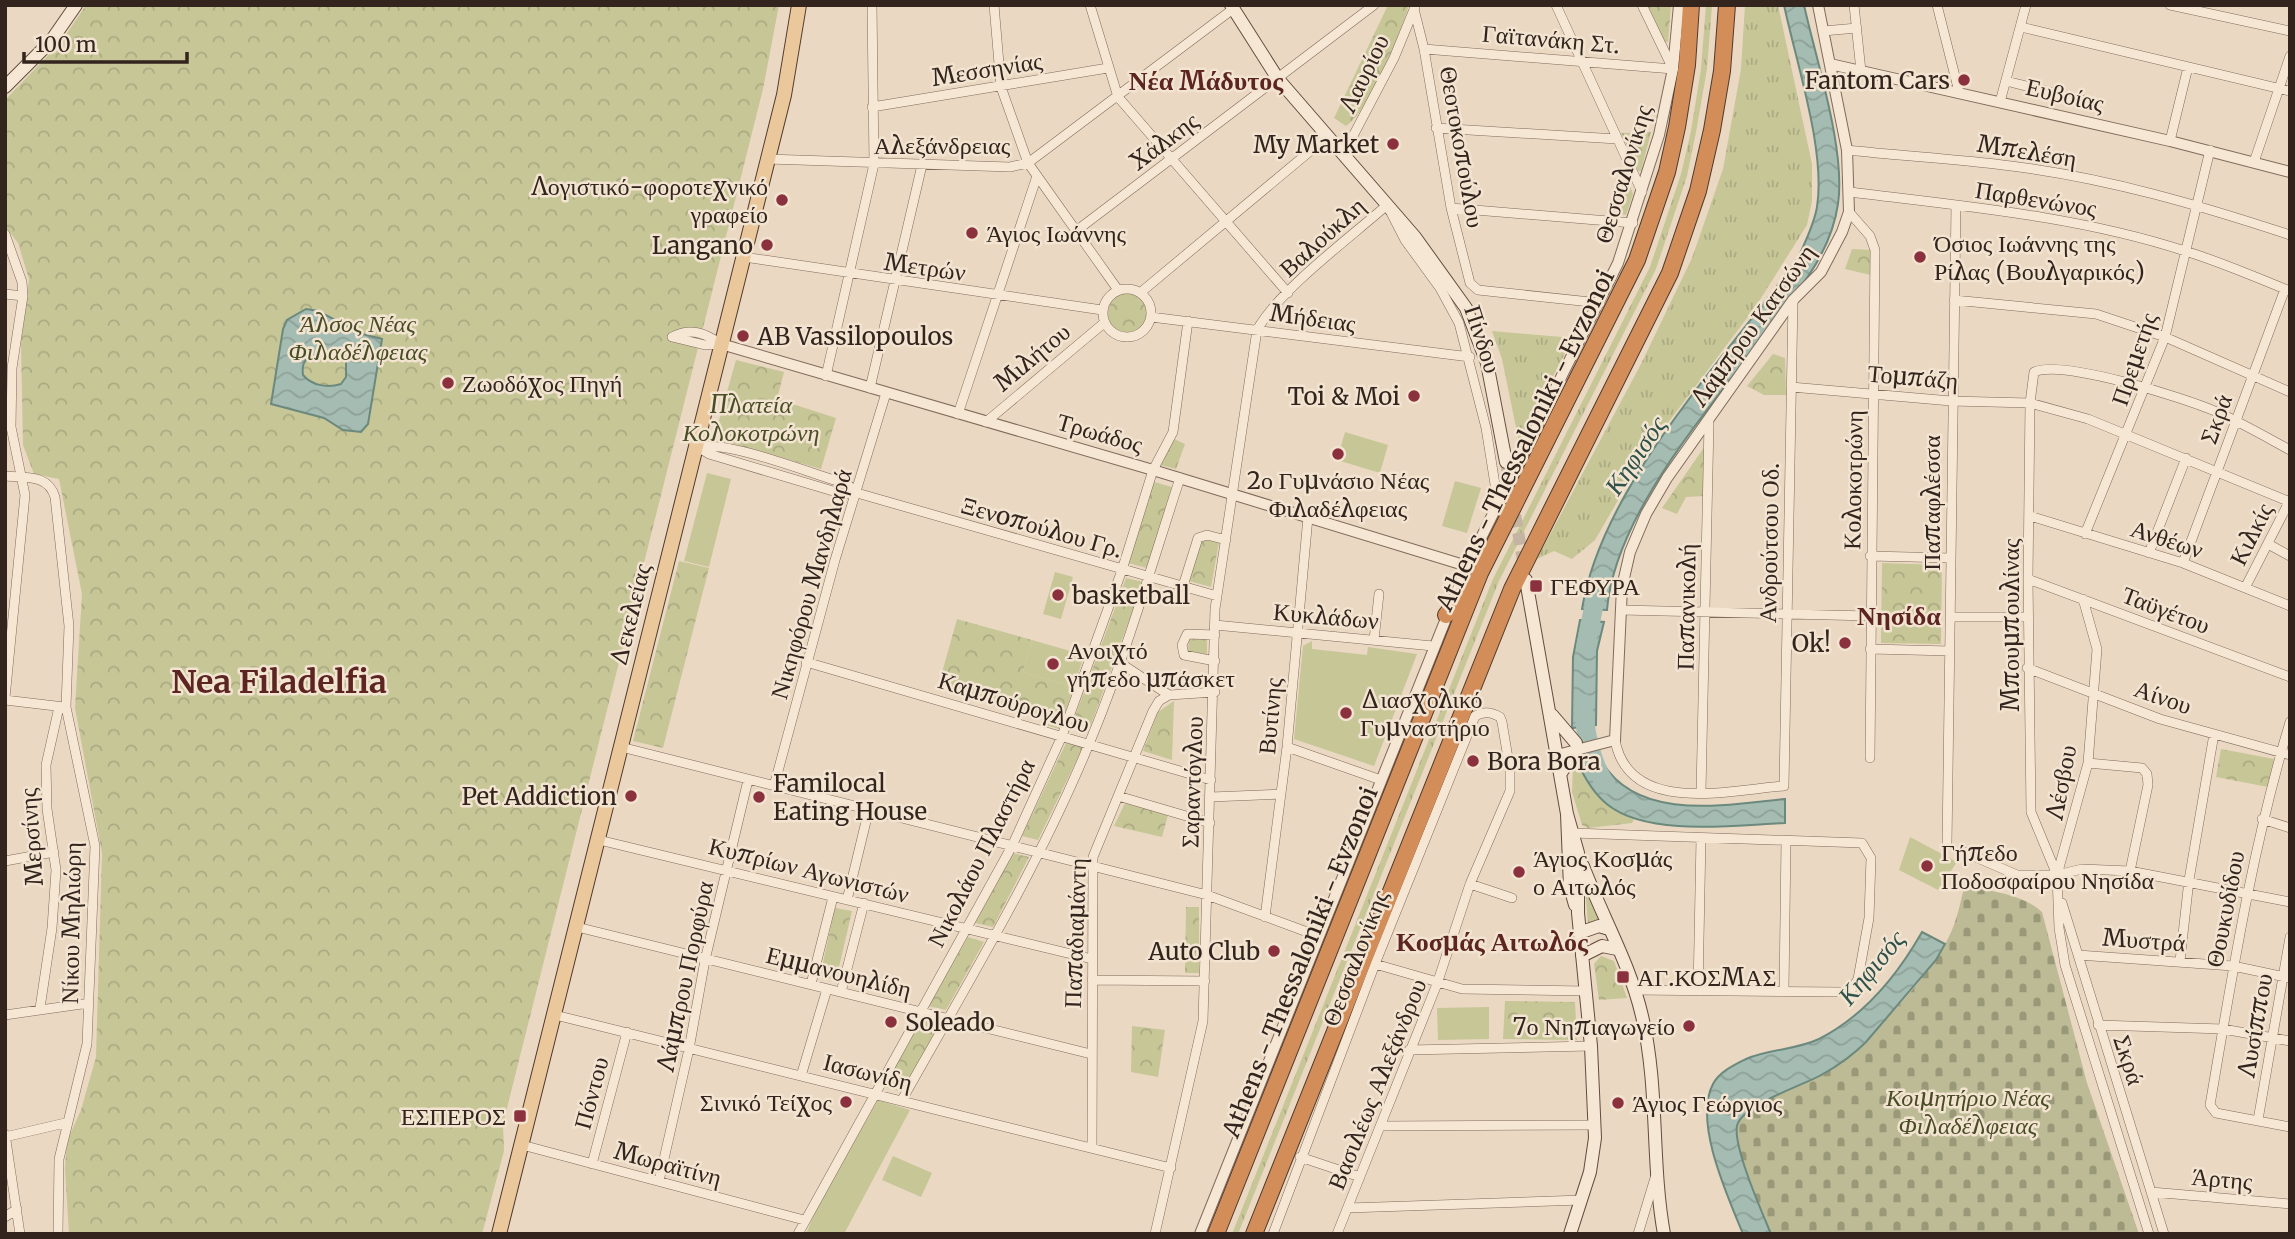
<svg xmlns="http://www.w3.org/2000/svg" width="2295" height="1239" font-family="Merriweather,serif">
	<style>
		.grass { fill: url(#grass-tufts) }
		.forest { fill: url(#forest-crowns) }
		.cemetery { fill: url(#cemetery-stones) }
		.pitch { fill: #c6c697 }
		.water { fill: url(#water-waves); stroke: #6c897e; stroke-width: 2; fill-rule: evenodd }
		.lines { fill: none; stroke-linecap: round; stroke-linejoin: round }
		.river { stroke: #a4bcb2; stroke-width: 19 }
		.secondary-tunnel { stroke: #c5b4a1; stroke-width: 12; stroke-dasharray: 12 6; stroke-linecap: butt }
		.minor-casing { stroke: #826a5b; stroke-width: 10 }
		.tertiary-casing { stroke: #826a5b; stroke-width: 12 }
		.secondary-casing { stroke: #634c3e; stroke-width: 14 }
		.primary-casing { stroke: #503a2f; stroke-width: 16 }
		.motorway-casing { stroke: #503a2f; stroke-width: 18 }
		.minor { stroke: #f5e7d4; stroke-width: 9 }
		.tertiary { stroke: #f5e7d4; stroke-width: 10 }
		.secondary { stroke: #f5e7d4; stroke-width: 12 }
		.primary { stroke: #eac89c; stroke-width: 14 }
		.motorway { stroke: #d38d59; stroke-width: 16 }
		.poi-dot { fill: #8b303d; stroke: #f2e4d0; stroke-width: 2.5 }
		.labels { text-anchor: middle; dominant-baseline: central; stroke-width: 5; stroke-linejoin: round; paint-order: stroke }
		.street-label { font-size: 24px; fill: #33251e; stroke: #f2e4d0 }
		.poi-label { font-size: 24px; fill: #33251e; stroke: #f2e4d0; text-anchor: start }
		.park-label { font-size: 24px; font-style: italic; fill: #494d26; stroke: #f2e4d0 }
		.neighbourhood-label { font-size: 26px; font-weight: bold; fill: #5c2521; stroke: #f2e4d0 }
		.water-label { font-size: 26px; font-style: italic; fill: #2e514a; stroke: #f2e4d0 }
		.district-label { font-size: 32px; font-weight: bold; fill: #5c2521; stroke: #f2e4d0 }
	</style>
	<defs>
		<pattern id="grass-tufts" width="24" height="20" patternUnits="userSpaceOnUse" patternTransform="scale(1.75)"><rect width="24" height="20" fill="#c6c697"/><path d="M3 7l-1-3M5 7V3M7 7l1-3M15 17l-1-3M17 17v-4M19 17l1-3" fill="none" stroke="#abaa82"/></pattern>
		<pattern id="forest-crowns" width="20" height="18" patternUnits="userSpaceOnUse" patternTransform="scale(1.75)"><rect width="20" height="18" fill="#c6c697"/><path d="M2 6a3 3 0 1 1 6 0M12 15a3 3 0 1 1 6 0" fill="none" stroke="#abaa82"/></pattern>
		<pattern id="cemetery-stones" width="16" height="16" patternUnits="userSpaceOnUse" patternTransform="scale(1.75)"><rect width="16" height="16" fill="#bcbb95"/><path d="M2 7V4a2 2 0 0 1 4 0v3zM10 15v-3a2 2 0 0 1 4 0v3z" fill="#999879"/></pattern>
		<pattern id="water-waves" width="16" height="10" patternUnits="userSpaceOnUse" patternTransform="scale(1.75)"><rect width="16" height="10" fill="#a4bcb2"/><path d="M0 5q4-4 8 0t8 0" fill="none" stroke="#8ea199"/></pattern>
	</defs>
	<rect width="100%" height="100%" fill="#ead8c2"/>
	<path class="grass" d="M1706 5H1712L1707 69 1696 132 1687 176 1656 269 1499 581 1238 1234H1232L1493 579 1650 267 1681 174 1691 131 1701 69Z
		M1745 5H1778L1812 164V201L1807 225 1756 306 1646 452 1595 540 1572 559 1554 551 1537 559 1641 364 1692 258 1723 169 1741 69Z
		M1492 331 1573 338 1519 442 1502 359Z"/>
	<path class="forest" d="M86 5H779L763 89 503 1124 504 1151 482 1234H69L65 1169 67 1141 81 1110 96 1057 102 853 75 708 82 594 59 479 34 474 23 445 21 344 29 279 18 243 5 226V100L61 42Z
		M1388 5H1409C1401 32 1368 113 1346 126L1334 118Z
		M1648 5H1671L1668 42H1664Z
		M1651 132 1641 171H1638L1621 133Z
		M1624 172 1633 194 1626 215 1618 214Z
		M1852 249 1872 250 1875 276 1845 269Z
		M1108 313a20 20 0 1 1 40 0a20 20 0 1 1-40 0Z
		M1773 354 1785 358 1786 395H1764L1747 386Z
		M736 360 784 372 777 399 836 418 821 469 714 438Z
		M1174 439 1185 444 1176 469 1160 465Z
		M1705 446 1704 496 1686 497 1677 514 1662 508Z
		M1154 482 1172 487 1147 568 1128 563Z
		M1202 540 1219 542 1211 587 1189 581Z
		M679 561 709 568 663 748 633 741Z
		M1882 563 1942 565 1941 644 1881 643Z
		M1126 578 1143 582 1088 733 1071 727Z
		M957 619 1032 640 1023 672 1074 687 1059 729 1043 724 1045 716 938 687Z
		M1189 637 1207 639V654L1188 652Z
		M1174 701 1172 760 1143 751 1158 712Z
		M1066 743 1083 747 1038 840 1022 836Z
		M2221 749 2274 759 2268 787 2216 777Z
		M1578 764C1592 790 1606 809 1635 817L1632 823 1588 828 1582 825 1572 792 1573 768Z
		M1125 803 1168 815 1162 837 1114 826Z
		M1013 853 1029 857 993 927 975 923Z
		M1585 888 1600 919 1588 923Z
		M1186 907H1199V973H1185Z
		M835 908 852 911 836 980 820 976Z
		M968 937 984 942 946 1010 928 1006Z
		M1601 956 1614 961 1627 998 1599 1000 1594 964Z
		M1505 1001 1575 1002 1577 1040 1503 1039Z
		M921 1016 941 1023 903 1092 883 1087Z
		M1132 1026 1165 1030 1158 1077 1131 1072Z"/>
	<path class="cemetery" d="M1965 884C1992 893 2021 893 2042 912L2087 1083 2139 1234H1771C1762 1211 1734 1150 1737 1127 1740 1104 1804 1087 1821 1075 1863 1047 1933 976 1952 930 1958 916 1961 899 1965 884Z"/>
	<path class="pitch" d="M1345 432 1388 445 1380 473 1337 460Z
		M707 473 731 479 709 567 684 561Z
		M1455 481 1481 488 1467 533 1442 526Z
		M1055 572 1073 577 1061 619 1043 614Z
		M1032 640 1084 655 1074 687 1023 672Z
		M1312 641V649L1367 655 1368 647 1417 654 1374 766 1294 739 1303 646Z
		M1910 837 1957 862 1938 890 1899 870Z
		M1489 1007V1039L1438 1040 1437 1008Z
		M878 1100 910 1110 844 1234H806L816 1210Z
		M893 1156 932 1173 921 1197 882 1180Z"/>
	<path class="water" d="M1784 5H1804C1816 60 1846 150 1838 204 1831 252 1801 287 1773 324 1715 403 1615 511 1607 610L1582 609C1602 485 1725 359 1798 258 1805 242 1814 225 1817 207 1826 151 1796 62 1784 5Z
		M306 309 318 311 362 334 382 339 368 424 361 432 343 430 324 418 271 404 283 329 287 320ZM320 354 346 360V377L341 384C328 388 312 386 303 375 301 361 307 356 320 354Z
		M1580 620 1604 622 1597 651 1596 725 1572 728 1573 657Z
		M1577 761 1602 762C1638 822 1725 805 1785 799V823C1736 825 1649 837 1608 805 1594 794 1584 777 1577 761Z
		M1922 932 1945 944 1936 960 1866 1042C1853 1055 1839 1065 1823 1074 1805 1085 1742 1104 1737 1126 1733 1147 1762 1212 1771 1234H1743C1728 1197 1693 1122 1713 1084 1719 1072 1734 1065 1746 1059 1769 1049 1796 1050 1819 1039 1864 1016 1897 976 1922 932Z"/>
	<g class="lines">
		<path class="river" d="M1586 645 1598 585
			M1583 703C1584 727 1591 765 1606 784"/>
		<path class="secondary-tunnel" d="M1506 462 1524 566"/>
		<g class="minor-casing">
			<path id="minor" d="M994 5 1001 87 1028 163 1118 290
				M1090 5 1118 97 1288 293
				M1556 5 1642 192
				M1642 5 1673 69
				M1854 5 1861 71
				M1937 5 1959 92
				M2170 5 2290 31
				M1414 9 1424 49 1451 208 1470 283 1478 290 1600 303
				M2021 27 2290 91
				M1823 31 1857 28
				M1424 49 1673 69
				M2006 81 2082 100
				M2000 102 2026 5
				M872 107 1108 68
				M1436 128 1617 139
				M2170 141 2188 67
				M1847 150C1902 156 1957 159 2011 166 2107 178 2199 205 2290 235
				M1343 155 1394 58 1415 7
				M767 159 1010 167 1028 163 1233 9
				M2254 162 2290 56
				M1850 192C1962 206 2078 216 2185 251 2221 262 2255 277 2290 291
				M1451 208 1633 223
				M1849 212 1870 236 1875 250 1870 758
				M1076 231 1374 5
				M5 234 22 282 23 296 12 368 11 427 25 495 5 698
				M744 257 1102 310
				M1103 313a24 24 0 1 1 48 0a24 24 0 1 1-48 0Z
				M1140 293 1327 137
				M5 294 23 296
				M1954 300 2096 314 2165 337 2290 392
				M1151 317 1470 357
				M672 337C690 327 705 333 721 344
				M672 337 705 345 721 344
				M826 376 874 164 872 5
				M1791 387 1951 401 2030 403 2088 419 2290 502
				M870 388 922 165
				M958 414 1037 176
				M986 422 1104 323
				M694 445 709 454 843 494 857 493 1217 596
				M701 447C730 441 815 475 847 484L857 493
				M5 476C26 478 48 474 55 497L69 626 66 707 95 846 87 1044 59 1159 58 1234
				M2030 516 2183 563 2290 606
				M2085 534 2165 337 2210 150
				M2268 544 2290 556
				M2149 553 2186 458
				M1870 556 1950 558
				M2183 563 2285 289
				M2028 579 2290 677
				M1183 586 1198 538 1207 535 1226 540
				M2246 586 2290 500
				M1621 610 1870 616
				M1950 617H2028
				M1215 625 1433 646
				M1215 635 1187 634 1182 645 1184 655 1215 661
				M1374 640 1379 594
				M1870 649 1950 651
				M806 662 1211 780
				M2027 668 2160 719 2290 755
				M1169 695 1215 692
				M5 700 64 707
				M2290 722C2252 848 2232 976 2210 1105L2216 1113 2290 1127
				M1615 740C1629 816 1729 790 1784 786L1793 300
				M621 747 1207 895 1318 936
				M1287 747 1381 780
				M2088 763 2142 768 2147 774 2148 785 2130 871
				M774 786 835 560 886 393
				M1701 792 1709 423
				M1118 796 1210 823
				M1211 797 1281 794
				M2262 819 2290 828
				M1573 833 1862 843 1871 858 1869 918 1858 979 1852 989 1843 992 1634 990
				M599 840 1092 959
				M1947 844 1956 205
				M1964 852 2017 875H2057L2082 869 2130 871 2290 902
				M5 861 54 852
				M2057 875 2088 763 2097 649 2083 599
				M1470 884 1512 898
				M847 900 869 809
				M2062 903 2164 1234
				M1265 917 1287 747 1308 517
				M577 927 1091 1054
				M2078 955 2233 966 2290 978
				M2180 961 2189 880 2214 734
				M1375 964 1462 989 1586 991
				M1092 980 1205 981
				M811 984 833 897
				M1784 990 1786 841
				M1698 991 1701 838
				M841 992 864 903
				M40 1008 52 928 56 870 47 809 46 765 59 707
				M5 1015 89 1003
				M555 1015 1171 1168
				M2098 1025 2223 1029 2290 1041
				M1409 1050 1591 1046
				M801 1076 827 989
				M902 1100C967 984 1038 868 1089 744 1125 658 1151 567 1180 478
				M2258 1120 2290 937
				M1380 1126 1595 1125
				M5 1134 20 1234
				M5 1137 65 1123
				M522 1145 804 1220
				M1092 1148 1093 857 1153 711 1159 701 1169 695 1120 663
				M1300 1157 1360 1177
				M592 1164 627 1032
				M659 1181 689 1049 705 960 748 780
				M2151 1192 2290 1204
				M1348 1208 1582 1200
				M5 1217 17 1209
				M798 1234 1012 846 1062 736 1122 570 1153 470 1173 432 1188 321
				M1155 1234 1203 1021 1215 609 1257 330C1279 290 1351 237 1387 205L1405 240 1440 288 1459 323 1486 428 1498 503
				M1273 1234 1375 964 1475 716C1484 711 1491 712 1500 717L1502 722 1510 770V791L1470 884 1437 984 1337 1234
				M1638 1234 1655 1178
				M2149 1234 2065 965 2059 928 2057 875 2031 812 2028 579 2030 403 2034 372C2062 359 2185 398 2217 412 2242 423 2266 437 2290 450"/>
		</g>
		<g class="tertiary-casing">
			<path id="tertiary" d="M1830 64 2170 141 2290 172
				M721 344 1153 470 1467 566
				M1557 755 1615 740 1622 587 1630 552 1646 514 1667 478 1793 300 1821 272 1842 232 1849 212 1847 150 1818 5
				M1200 1234 1467 566 1618 263 1659 135 1673 69 1679 5"/>
		</g>
		<g class="secondary-casing">
			<path id="secondary" d="M1231 5 1278 79 1415 237 1466 308 1487 363 1506 462
				M5 87 51 41 76 5
				M1526 580 1567 814 1570 887 1575 905
				M1552 715 1576 743
				M1561 773 1575 751
				M1567 814 1578 853V913L1591 1046 1595 1138 1590 1172 1570 1234
				M1583 866C1602 916 1630 964 1642 1016 1659 1087 1651 1162 1664 1234
				M1579 933 1599 926 1609 929
				M1582 956 1602 946 1617 949"/>
		</g>
		<g class="primary-casing">
			<path id="primary" d="M499 1234 784 95 799 5"/>
		</g>
		<g class="motorway-casing">
			<path id="motorway" d="M1446 615 1470 585
				M1216 1234 1480 573 1637 260 1667 172 1677 127 1687 65 1691 5
				M1254 1234 1512 589 1670 273 1698 191 1712 130 1722 71 1727 5"/>
		</g>
		<use href="#minor" class="minor"/>
		<use href="#tertiary" class="tertiary"/>
		<use href="#secondary" class="secondary"/>
		<use href="#primary" class="primary"/>
		<use href="#motorway" class="motorway"/>
	</g>
	<g class="poi-dot">
		<circle cx="1964" cy="80" r="7"/>
		<circle cx="1393" cy="144" r="7"/>
		<circle cx="782" cy="200" r="7"/>
		<circle cx="972" cy="233" r="7"/>
		<circle cx="767" cy="245" r="7"/>
		<circle cx="1920" cy="257" r="7"/>
		<circle cx="743" cy="336" r="7"/>
		<circle cx="448" cy="383" r="7"/>
		<circle cx="1414" cy="396" r="7"/>
		<circle cx="1338" cy="454" r="7"/>
		<rect x="1529" y="579" width="14" height="14" rx="3.5"/>
		<circle cx="1058" cy="595" r="7"/>
		<circle cx="1845" cy="643" r="7"/>
		<circle cx="1053" cy="664" r="7"/>
		<circle cx="1346" cy="713" r="7"/>
		<circle cx="1473" cy="761" r="7"/>
		<circle cx="631" cy="796" r="7"/>
		<circle cx="759" cy="797" r="7"/>
		<circle cx="1927" cy="866" r="7"/>
		<circle cx="1519" cy="872" r="7"/>
		<circle cx="1274" cy="951" r="7"/>
		<rect x="1616" y="970" width="14" height="14" rx="3.5"/>
		<circle cx="891" cy="1022" r="7"/>
		<circle cx="1689" cy="1026" r="7"/>
		<circle cx="846" cy="1102" r="7"/>
		<circle cx="1618" cy="1103" r="7"/>
		<rect x="513" y="1109" width="14" height="14" rx="3.5"/>
	</g>
	<g class="labels">
		<g class="street-label">
			<text transform="translate(1551 39) rotate(5)">Γαϊτανάκη Στ.</text>
			<text transform="translate(987 69) rotate(-9)">Μεσσηνίας</text>
			<text transform="translate(1364 73) rotate(-64)">Λαυρίου</text>
			<text transform="translate(2065 95) rotate(13)">Ευβοίας</text>
			<text transform="translate(1164 141) rotate(-37)">Χάλκης</text>
			<text x="942" y="145">Αλεξάνδρειας</text>
			<text transform="translate(1462 147) rotate(80)">Θεοτοκοπούλου</text>
			<text transform="translate(2027 151) rotate(9)">Μπελέση</text>
			<text transform="translate(1623 174) rotate(-73)">Θεσσαλονίκης</text>
			<text transform="translate(2036 199) rotate(9)">Παρθενώνος</text>
			<text transform="translate(1322 237) rotate(-42)">Βαλούκλη</text>
			<text transform="translate(925 267) rotate(8)">Μετρών</text>
			<text transform="translate(1313 318) rotate(8)">Μήδειας</text>
			<text transform="translate(1753 325) rotate(-54)">Λάμπρου Κατσώνη</text>
			<text transform="translate(1483 339) rotate(72)">Πίνδου</text>
			<text transform="translate(1032 357) rotate(-40)">Μιλήτου</text>
			<text transform="translate(2134 359) rotate(-71)">Πρεμετής</text>
			<text transform="translate(1913 377) rotate(5)">Τομπάζη</text>
			<text transform="translate(2216 419) rotate(-70)">Σκρά</text>
			<text transform="translate(1100 433) rotate(16)">Τρωάδος</text>
			<text transform="translate(1525 440) rotate(-64)">Athens - Thessaloniki - Evzonoi</text>
			<text transform="translate(1853 480) rotate(-89)">Κολοκοτρώνη</text>
			<text transform="translate(1931 503) rotate(-90)">Παπαφλέσσα</text>
			<text transform="translate(1042 527) rotate(16)">Ξενoπούλου Γρ.</text>
			<text transform="translate(2251 534) rotate(-63)">Κιλκίς</text>
			<text transform="translate(2167 539) rotate(18)">Ανθέων</text>
			<text transform="translate(1769 543) rotate(-89)">Ανδρούτσου Οδ.</text>
			<text transform="translate(811 584) rotate(-74)">Νικηφόρου Μανδηλαρά</text>
			<text transform="translate(1686 607) rotate(-89)">Παπανικολή</text>
			<text transform="translate(2166 610) rotate(21)">Ταϋγέτου</text>
			<text transform="translate(630 615) rotate(-76)">Δεκελείας</text>
			<text transform="translate(1326 616) rotate(5)">Κυκλάδων</text>
			<text transform="translate(2010 625) rotate(-90)">Μπουμπουλίνας</text>
			<text transform="translate(2163 697) rotate(19)">Αίνου</text>
			<text transform="translate(1014 702) rotate(17)">Καμπούρογλου</text>
			<text transform="translate(1270 716) rotate(-85)">Βυτίνης</text>
			<text transform="translate(1192 782) rotate(-88)">Σαραντόγλου</text>
			<text transform="translate(2061 782) rotate(-79)">Λέσβου</text>
			<text transform="translate(31 837) rotate(-94)">Μερσίνης</text>
			<text transform="translate(981 853) rotate(-63)">Νικολάου Πλαστήρα</text>
			<text transform="translate(809 870) rotate(14)">Κυπρίων Αγωνιστών</text>
			<text transform="translate(2225 909) rotate(-79)">Θουκυδίδου</text>
			<text transform="translate(71 923) rotate(-89)">Νίκου Μηλιώρη</text>
			<text transform="translate(1075 933) rotate(-88)">Παπαδιαμάντη</text>
			<text transform="translate(2144 940) rotate(4)">Μυστρά</text>
			<text transform="translate(1355 958) rotate(-69)">Θεσσαλονίκης</text>
			<text transform="translate(1300 962) rotate(-68)">Athens - Thessaloniki - Evzonoi</text>
			<text transform="translate(839 972) rotate(14)">Εμμανουηλίδη</text>
			<text transform="translate(685 976) rotate(-78)">Λάμπρου Πορφύρα</text>
			<text transform="translate(2255 1025) rotate(-80)">Λυσίππου</text>
			<text transform="translate(2129 1060) rotate(72)">Σκρά</text>
			<text transform="translate(868 1072) rotate(14)">Ιασωνίδη</text>
			<text transform="translate(1377 1084) rotate(-68)">Βασιλέως Αλεξάνδρου</text>
			<text transform="translate(591 1093) rotate(-75)">Πόντου</text>
			<text transform="translate(668 1164) rotate(15)">Μωραϊτίνη</text>
			<text transform="translate(2222 1179) rotate(5)">Άρτης</text>
		</g>
		<g class="poi-label">
			<text x="1950" y="80" text-anchor="end">Fantom Cars</text>
			<text x="1379" y="144" text-anchor="end">My Market</text>
			<text x="768" y="186" text-anchor="end">Λογιστικό-φοροτεχνικό<tspan x="768" dy="28">γραφείο</tspan></text>
			<text x="986" y="233">Άγιος Ιωάννης</text>
			<text x="1934" y="243">Όσιος Ιωάννης της<tspan x="1934" dy="28">Ρίλας (Βουλγαρικός)</tspan></text>
			<text x="753" y="245" text-anchor="end">Langano</text>
			<text x="757" y="336">AB Vassilopoulos</text>
			<text x="462" y="383">Ζωοδόχος Πηγή</text>
			<text x="1400" y="396" text-anchor="end">Toi &amp; Moi</text>
			<text x="1338" y="480" text-anchor="middle">2ο Γυμνάσιο Νέας<tspan x="1338" dy="28">Φιλαδέλφειας</tspan></text>
			<text x="1550" y="586">ΓΕΦΥΡΑ</text>
			<text x="1072" y="595">basketball</text>
			<text x="1831" y="643" text-anchor="end">Ok!</text>
			<text x="1067" y="650">Ανοιχτό<tspan x="1067" dy="28">γήπεδο μπάσκετ</tspan></text>
			<text x="1360" y="699">Διασχολικό<tspan x="1360" dy="28">Γυμναστήριο</tspan></text>
			<text x="1487" y="761">Bora Bora</text>
			<text x="773" y="783">Familocal<tspan x="773" dy="28">Eating House</tspan></text>
			<text x="617" y="796" text-anchor="end">Pet Addiction</text>
			<text x="1941" y="852">Γήπεδο<tspan x="1941" dy="28">Ποδοσφαίρου Νησίδα</tspan></text>
			<text x="1533" y="858">Άγιος Κοσμάς<tspan x="1533" dy="28">ο Αιτωλός</tspan></text>
			<text x="1260" y="951" text-anchor="end">Auto Club</text>
			<text x="1637" y="977">ΑΓ.ΚΟΣΜΑΣ</text>
			<text x="905" y="1022">Soleado</text>
			<text x="1675" y="1026" text-anchor="end">7ο Νηπιαγωγείο</text>
			<text x="832" y="1102" text-anchor="end">Σινικό Τείχος</text>
			<text x="1632" y="1103">Άγιος Γεώργιος</text>
			<text x="506" y="1116" text-anchor="end">ΕΣΠΕΡΟΣ</text>
		</g>
		<g class="park-label">
			<text x="358" y="323">Άλσος Νέας<tspan x="358" dy="28">Φιλαδέλφειας</tspan></text>
			<text x="751" y="404">Πλατεία<tspan x="751" dy="28">Κολοκοτρώνη</tspan></text>
			<text x="1968" y="1097">Κοιμητήριο Νέας<tspan x="1968" dy="28">Φιλαδέλφειας</tspan></text>
		</g>
		<g class="neighbourhood-label">
			<text x="1206" y="80">Νέα Μάδυτος</text>
			<text x="1899" y="615">Νησίδα</text>
			<text x="1492" y="941">Κοσμάς Αιτωλός</text>
		</g>
		<g class="water-label">
			<text transform="translate(1635 455) rotate(-56)">Κηφισός</text>
			<text transform="translate(1871 967) rotate(-50)">Κηφισός</text>
		</g>
		<g class="district-label">
			<text x="279" y="682">Nea Filadelfia</text>
		</g>
	</g>
	<rect width="2295" height="1239" fill="none" stroke="#33251e" stroke-width="14"/>
	<path d="M24 52v10h163v-10" fill="none" stroke="#33251e" stroke-width="3.5"/>
	<text x="35" y="52" font-size="21" fill="#33251e" stroke="#f2e4d0" stroke-width="5" paint-order="stroke">100 m</text>
</svg>
